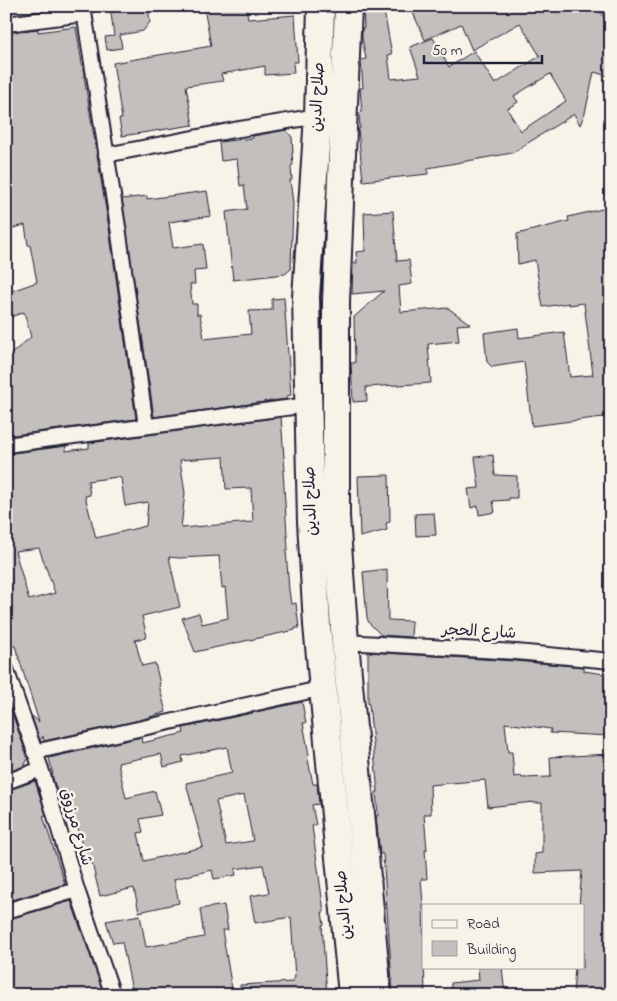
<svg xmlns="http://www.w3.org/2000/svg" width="617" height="1001" font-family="'Indie Flower','Playpen Sans Arabic',sans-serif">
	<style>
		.building { fill: #c2bfbd; stroke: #22223b; fill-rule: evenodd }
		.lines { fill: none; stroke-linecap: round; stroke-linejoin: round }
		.street-casing { stroke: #22223b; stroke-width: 18 }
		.highway-casing { stroke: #22223b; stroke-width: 30 }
		.street { stroke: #f7f3e8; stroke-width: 14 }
		.highway { stroke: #f7f3e8; stroke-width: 26 }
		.labels { text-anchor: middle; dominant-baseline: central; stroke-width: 5; stroke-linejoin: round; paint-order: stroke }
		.street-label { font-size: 16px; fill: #22223b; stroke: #f7f3e8 }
	</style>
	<rect width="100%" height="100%" fill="#f7f3e8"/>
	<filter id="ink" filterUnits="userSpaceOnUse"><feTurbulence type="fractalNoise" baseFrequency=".02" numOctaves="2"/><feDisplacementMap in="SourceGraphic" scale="10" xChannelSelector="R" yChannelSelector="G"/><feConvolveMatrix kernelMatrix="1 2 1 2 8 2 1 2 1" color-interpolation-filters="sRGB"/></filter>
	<g filter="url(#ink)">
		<path class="building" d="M110 6H148L150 22 143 31 120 35 122 48 107 50 105 37 114 36Z
			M213 6H246L248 19 295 15 298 62H293L294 73 265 75V66L221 74 223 81 186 86 193 125 122 136 119 119H122L113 63 211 46 204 8Z
			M363 6H383L392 54 388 55 391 79 420 76 410 47 433 38 449 67 474 51 495 84 540 56 520 23 472 50 461 24 425 40 410 6H597L611 30V77L594 72 585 113 580 125 574 114 512 153 428 168V174L363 181 358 129H360L359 113 362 112 360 88H363L361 60 366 59 362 38V28H364ZM550 74 566 101 521 131 507 109 518 102 514 96Z
			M76 27 109 228 136 419 6 436V358L31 337 24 312 6 319V293L37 282 30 245H28L25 225 6 230V86L11 85 6 33 38 29V32Z
			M286 130 292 137 293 153H292L293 165 291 166 292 180H290L293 203 291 269 285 274 233 280 226 212 247 209 244 185 240 186 237 159 221 161 219 142 253 138V136Z
			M207 191 211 216 169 222 173 248 203 244 206 270 194 271 195 284H190L192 304H197V315L200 314 204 339 251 334 249 311 272 310V299L284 298 291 395 287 396V399L279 400 154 417 122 199 147 196V199Z
			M611 207V416L532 426 524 362 492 367 487 362 484 333 518 328 519 338 564 332 570 377 593 375 584 303 569 305V303L543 307 535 260 518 264 517 234 569 221 568 217Z
			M393 211 397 261 409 260 412 284 399 286 401 312 448 308 470 324 457 325 459 341 428 344 431 383 366 387 367 401 353 402 351 363H355L354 317 384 291 352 294 353 263H357L356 252 365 251 364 213Z
			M281 417 285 471H283L288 550H286L289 590 291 604 296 603 299 628H295V630L195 652 182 618 199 613 202 624 228 618 225 587 222 588 219 556 179 558 169 557 180 607 142 616 147 637 135 640 142 666 155 663 160 684 159 685 166 712 140 720 44 741 43 736 40 741 31 715 39 722 15 646H13L6 621V454L66 446V451L89 448V443ZM224 457 226 489 251 488 253 522 181 528 185 493 180 460ZM117 477 121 478 125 506 148 502 146 526 96 538 85 496 90 495 88 481ZM39 548 55 593 29 600 15 551Z
			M493 455 495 475 517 476V498H509V500L493 501 495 512 479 515 478 506 471 508 468 489 479 488 475 457Z
			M389 475 390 522 386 523 387 530 360 537 358 476Z
			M434 513 436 535 416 536 415 514Z
			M387 569 388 620 412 621 411 637 381 635 369 623 367 618 363 572Z
			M368 652 515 661 584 667V671L611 675V736L550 733 551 729 505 723 508 752H512L514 777 522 776V778L551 777 550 757 611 754V977L608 995H573L575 967H583V905H579L582 871 535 873V854L542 853V803H533V802L488 807 485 780 430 785 431 814H424L427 850H425L427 879H421L423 904 425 995H393L383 854H380L376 816H378L376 792H378L369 704H368Z
			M6 696 28 759 24 766 6 773Z
			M302 702 306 723H303L309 755H307L313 784H317L319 804 312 805 316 825 312 826 324 912H322L324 925H322L327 995H241L240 985 293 982V978H295L291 917 255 923 250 896 269 893 263 865 235 869 236 875 214 879 212 870 174 879 179 903 139 912 134 888 100 896 92 863 86 864 78 828 72 829 67 807 62 809 52 775 53 774 49 758 141 737 142 743 184 733 183 728ZM227 747 232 773 186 783 203 847 144 861 138 833 143 832 140 819 161 815 155 791 126 798 118 763 161 754 164 767 183 762 182 756ZM244 795 253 841 226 845 216 801Z
			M35 781 46 815 43 816 65 884 6 902V791Z
			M71 901 102 989 83 995H6V920Z
			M224 905 228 930H222L233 995H133L122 942 113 943 106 921 140 915 146 947 204 937 200 909Z
			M478 967H502L505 995H452L451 983 479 980Z"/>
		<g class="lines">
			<g class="street-casing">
				<path id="street" d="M83 6 118 227 146 426
					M6 24 84 14
					M106 155 234 130 318 116
					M6 445 308 405
					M345 642 516 652 611 661
					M6 669 41 769 77 890 113 995
					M34 752 324 688
					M6 782 41 769
					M6 911 77 890"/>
			</g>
			<g class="highway-casing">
				<path id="highway" d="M321 6 318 116 306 297 311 522 317 625 352 995
					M348 6 336 302V517L345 642 378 995"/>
			</g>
			<use href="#street" class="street"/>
			<use href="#highway" class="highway"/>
		</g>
	</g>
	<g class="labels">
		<g class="street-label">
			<text transform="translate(318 97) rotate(-88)">صلاح الدين</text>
			<text transform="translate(311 501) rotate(-92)">صلاح الدين</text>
			<text transform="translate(479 632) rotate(3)">شارع الحجر</text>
			<text transform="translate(76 827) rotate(74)">شارع مرزوق</text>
			<text transform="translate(344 905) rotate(-95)">صلاح الدين</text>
		</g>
	</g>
	<rect width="617" height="1001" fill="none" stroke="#f7f3e8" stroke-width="25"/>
	<rect x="12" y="12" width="592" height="976" fill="none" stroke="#22223b" stroke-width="2" filter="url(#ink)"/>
	<rect x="422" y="904" width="162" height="65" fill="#f7f3e8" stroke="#a29fa3"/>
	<rect x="432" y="920" width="25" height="8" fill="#f7f3e8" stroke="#a29fa3"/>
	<text x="467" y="928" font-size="15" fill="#22223b">Road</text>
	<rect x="432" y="941" width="25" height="15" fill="#c2bfbd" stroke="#a29fa3"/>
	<text x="467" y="954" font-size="15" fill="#22223b">Building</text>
	<path d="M424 55v8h118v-8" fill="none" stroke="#22223b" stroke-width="2.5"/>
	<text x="432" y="55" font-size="15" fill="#22223b" stroke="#f7f3e8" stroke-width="4" paint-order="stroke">50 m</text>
</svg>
